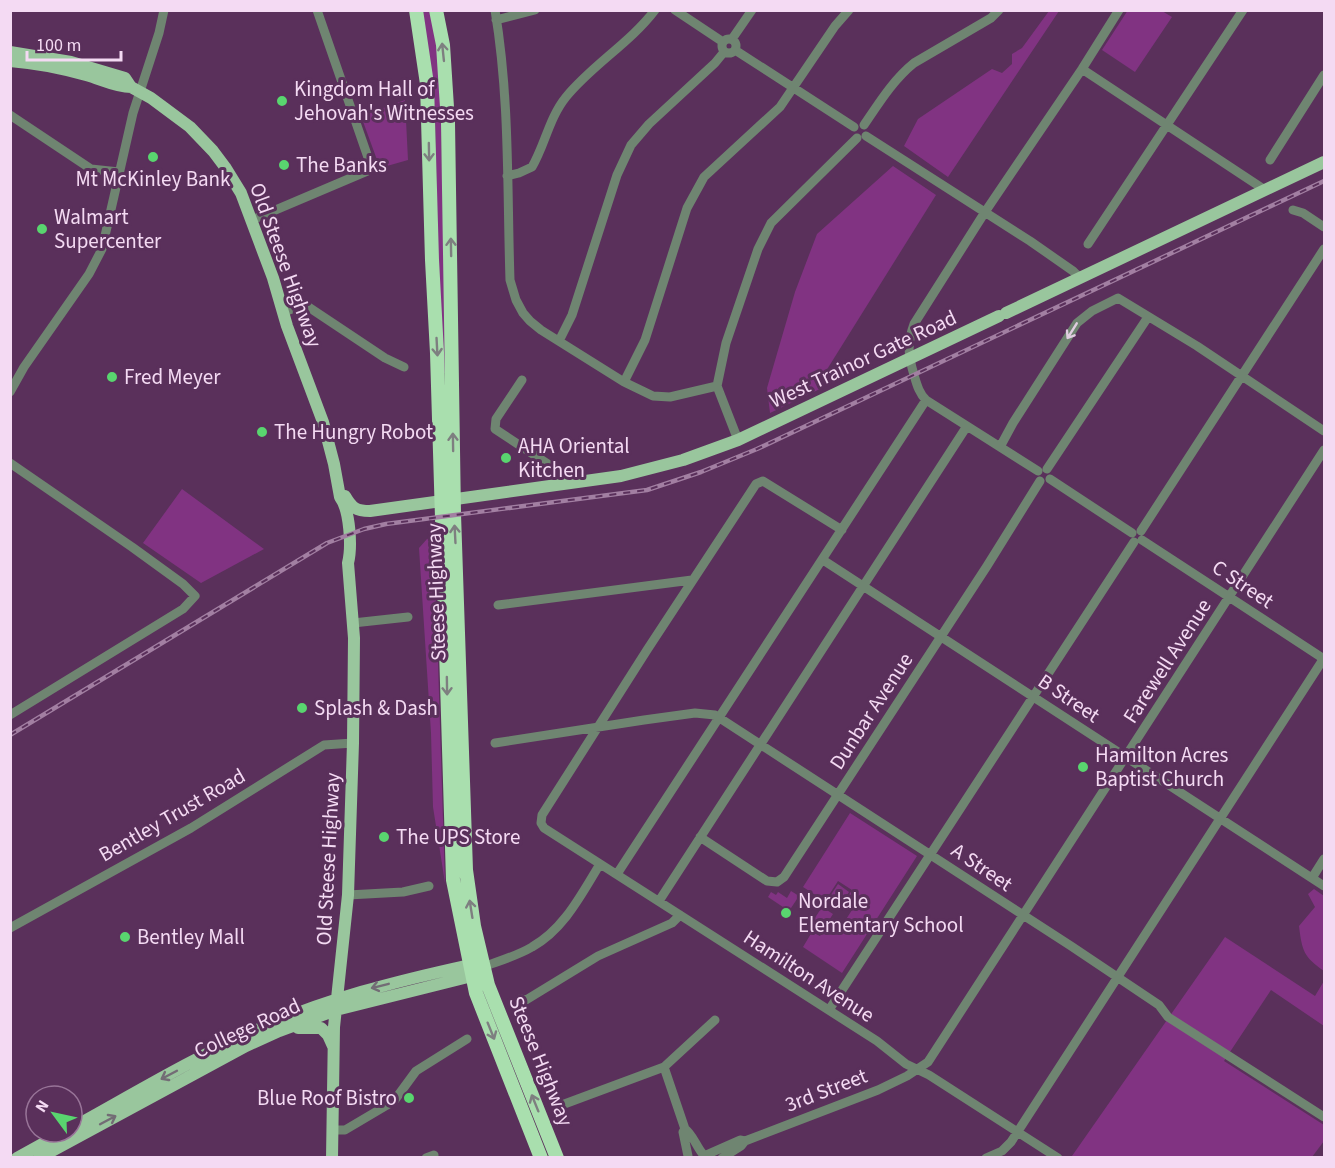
<svg xmlns="http://www.w3.org/2000/svg" width="1335" height="1168" font-family="'Source Sans 3',sans-serif">
	<style>
		.green { fill: #813382 }
		.lines { fill: none; stroke-linecap: round; stroke-linejoin: round }
		.minor { stroke: #6f8571; stroke-width: 9 }
		.major { stroke: #99c69d; stroke-width: 12 }
		.highway { stroke: #a9dfae; stroke-width: 14 }
		.rail-casing { stroke: #a27fa2; stroke-width: 4.5 }
		.rail { stroke: #5a305b; stroke-width: 2; stroke-dasharray: 7; stroke-linecap: butt }
		.oneway { stroke: #7e7f80 }
		.oneway2 { stroke: #e0cde0 }
		.oneway3 { stroke: #736c75 }
		.poi-dot { fill: #59d56f; stroke: #5a305b; stroke-width: 2 }
		.labels { text-anchor: middle; dominant-baseline: central; stroke-width: 6; stroke-linejoin: round; paint-order: stroke }
		.poi-label { font-size: 21px; fill: #f4daf3; stroke: #5a305b; text-anchor: start }
		.street-label { font-size: 21px; fill: #f4daf3; stroke: #5a305b }
	</style>
	<rect width="100%" height="100%" fill="#5a305b"/>
	<path class="green" d="M1128 10 1162 11 1172 17 1135 72 1102 50Z
		M423 11H431L440 70 446 373H444L438 250 435 111Z
		M1049 11H1059L948 177 904 146 918 119 992 69 1002 73 1012 64V54L1022 48Z
		M405 100 408 160 380 168 361 116Z
		M893 166 936 195 821 379 824 387 770 413 767 388 795 292 817 234Z
		M182 489 264 549 201 583 143 543Z
		M434 537 445 883 433 807 431 733 419 548 427 539Z
		M850 813 917 856 842 973 803 947 812 932 820 936 832 918 843 924 852 910 843 904 852 890 838 881 825 901 803 887Z
		M838 884 849 892 838 908 827 901Z
		M1314 889 1324 896V971C1304 957 1302 951 1299 926L1315 907 1308 894Z
		M791 891 799 896 789 911 768 897 771 892 776 895 778 892 787 898Z
		M822 907 833 914 822 931 811 924Z
		M1225 937 1315 996 1324 981V1026L1271 990 1224 1061 1324 1125V1141L1312 1157 1074 1158 1072 1156Z"/>
	<g class="lines">
		<path class="minor" d="M495 10C510 99 507 191 510 280L516 300 523 313 530 321 541 330 624 382 653 396 670 397 717 386
			M675 10 723 42
			M496 20 535 10
			M722 46a7 7 0 1 1 14 0a7 7 0 1 1-14 0Z
			M732 39 752 10
			M735 50 854 127
			M1082 69 1265 190
			M10 115 91 169 119 172
			M864 125C879 103 893 80 914 63L991 18 999 10
			M866 136 1030 241 1073 271 1080 278
			M1270 160 1324 75
			M507 176 519 173 532 167C545 145 549 118 566 97 592 65 630 43 655 10
			M1293 210 1303 213 1324 227
			M252 220 372 169 317 10
			M1088 244 1243 10
			M284 312 299 306H307L385 358 404 367
			M559 341 572 315 617 175 631 145 649 124 715 63 724 52
			M522 380 496 419 495 429 557 470 570 483
			M624 382 645 340 687 208 704 177 780 107 835 26 849 10
			M10 392 24 367 89 274 102 249 133 113 159 33 164 10
			M738 440 717 386 726 343 758 249 771 223 857 138
			M1000 447 1013 423 1077 323 1092 311 1118 298 1197 346 1324 431
			M10 463 132 547 183 584 195 596 183 609 10 715
			M1047 469 1148 317
			M1038 471 926 400C919 393 917 385 914 375 908 355 907 343 914 324L985 212 1082 69 1119 10
			M1050 479 1132 533
			M842 530 763 481 756 484 647 650 542 815 541 823 544 828 877 1041 906 1064 929 1075 1058 1158
			M1141 531 1324 249
			M1142 540 1324 659
			M823 560 1324 886
			M498 605 692 580
			M353 623 408 617
			M495 743 644 720 695 713 715 715 1071 946 1159 1005 1168 1017 1324 1117
			M700 837 767 881 777 882 784 877 987 566 1040 481
			M617 874 926 400
			M1312 878 1324 859
			M348 895 403 892 429 886
			M659 901 967 426
			M10 928 191 828 324 745 353 743
			M483 967C499 961 517 956 532 947 564 929 581 895 600 864
			M520 999 526 1000 598 956 672 923 680 915
			M829 1010 1134 542
			M664 1067 685 1129 683 1132 688 1156
			M559 1106 664 1067 715 1020
			M685 1129C691 1132 697 1147 702 1153
			M333 1130H345L394 1101 416 1071 467 1039
			M706 1155 740 1140 745 1141 878 1090 907 1076 928 1062 1324 450
			M426 1158 434 1155
			M722 1158 741 1146 745 1141
			M986 1158 1002 1151 1011 1142 1324 658"/>
		<path class="major" d="M10 52 71 62 125 78 131 87 151 98 190 127 213 151 225 167 241 193 273 278 287 326 323 422 334 464 340 497C350 510 352 547 348 563L354 638 353 743 348 895 334 1027 332 1158
			M10 61C36 63 61 68 86 75 101 79 115 87 131 87
			M1006 313 1324 162
			M345 496C352 508 356 511 370 511L621 476 683 460 738 440 999 316
			M298 1028H321L328 1035 333 1046
			M72 1128C132 1095 195 1057 257 1030 325 999 397 981 470 965L479 966
			M17 1158 64 1132
			M39 1158 246 1046 279 1031 336 1010 472 976 478 971"/>
		<path class="highway" d="M416 10 427 84 432 260 437 353 453 880 476 993 541 1158
			M436 10 443 45 448 123 454 514 466 870 474 926 488 985 557 1158"/>
		<g class="rail-casing">
			<path id="rail" d="M10 735 327 543 364 529 386 524 647 490 701 472 757 449 1324 181"/>
		</g>
		<use href="#rail" class="rail"/>
	</g>
	<defs><path id="oneway-shaft" d="M-6 0H5M1.5-3L5.5 0L1.5 3" fill="none" stroke-width="1.6" stroke-linecap="round" stroke-linejoin="round" transform="scale(1.5)"/></defs>
	<g class="oneway">
		<use href="#oneway-shaft" transform="translate(443 52) rotate(-96)"/>
		<use href="#oneway-shaft" transform="translate(429 152) rotate(89)"/>
		<use href="#oneway-shaft" transform="translate(451 247) rotate(-91)"/>
		<use href="#oneway-shaft" transform="translate(437 347) rotate(87)"/>
		<use href="#oneway-shaft" transform="translate(453 442) rotate(-91)"/>
		<use href="#oneway-shaft" transform="translate(455 534) rotate(-93)"/>
		<use href="#oneway-shaft" transform="translate(447 686) rotate(89)"/>
		<use href="#oneway-shaft" transform="translate(471 909) rotate(-99)"/>
		<use href="#oneway-shaft" transform="translate(491 1031) rotate(68)"/>
		<use href="#oneway-shaft" transform="translate(535 1103) rotate(-112)"/>
	</g>
	<use class="oneway2" href="#oneway-shaft" transform="translate(1072 331) rotate(122)"/>
	<g class="oneway3">
		<use href="#oneway-shaft" transform="translate(380 986) rotate(166)"/>
		<use href="#oneway-shaft" transform="translate(169 1075) rotate(152)"/>
		<use href="#oneway-shaft" transform="translate(108 1120) rotate(-28)"/>
	</g>
	<g class="poi-dot">
		<circle cx="282" cy="101" r="6"/>
		<circle cx="153" cy="157" r="6"/>
		<circle cx="284" cy="165" r="6"/>
		<circle cx="42" cy="229" r="6"/>
		<circle cx="112" cy="377" r="6"/>
		<circle cx="262" cy="432" r="6"/>
		<circle cx="506" cy="458" r="6"/>
		<circle cx="302" cy="708" r="6"/>
		<circle cx="1083" cy="767" r="6"/>
		<circle cx="384" cy="837" r="6"/>
		<circle cx="786" cy="913" r="6"/>
		<circle cx="125" cy="937" r="6"/>
		<circle cx="409" cy="1098" r="6"/>
	</g>
	<g class="labels">
		<g class="poi-label">
			<text x="294" y="89">Kingdom Hall of<tspan x="294" dy="24">Jehovah's Witnesses</tspan></text>
			<text x="296" y="165">The Banks</text>
			<text x="153" y="179" text-anchor="middle">Mt McKinley Bank</text>
			<text x="54" y="217">Walmart<tspan x="54" dy="24">Supercenter</tspan></text>
			<text x="124" y="377">Fred Meyer</text>
			<text x="274" y="432">The Hungry Robot</text>
			<text x="518" y="446">AHA Oriental<tspan x="518" dy="24">Kitchen</tspan></text>
			<text x="314" y="708">Splash &amp; Dash</text>
			<text x="1095" y="755">Hamilton Acres<tspan x="1095" dy="24">Baptist Church</tspan></text>
			<text x="396" y="837">The UPS Store</text>
			<text x="798" y="901">Nordale<tspan x="798" dy="24">Elementary School</tspan></text>
			<text x="137" y="937">Bentley Mall</text>
			<text x="397" y="1098" text-anchor="end">Blue Roof Bistro</text>
		</g>
		<g class="street-label">
			<text transform="translate(286 265) rotate(70)">Old Steese Highway</text>
			<text transform="translate(863 359) rotate(-25)">West Trainor Gate Road</text>
			<text transform="translate(1243 584) rotate(34)">C Street</text>
			<text transform="translate(436 592) rotate(-92)">Steese Highway</text>
			<text transform="translate(1167 661) rotate(-57)">Farewell Avenue</text>
			<text transform="translate(1069 698) rotate(34)">B Street</text>
			<text transform="translate(871 711) rotate(-57)">Dunbar Avenue</text>
			<text transform="translate(172 815) rotate(-30)">Bentley Trust Road</text>
			<text transform="translate(328 859) rotate(-87)">Old Steese Highway</text>
			<text transform="translate(982 867) rotate(34)">A Street</text>
			<text transform="translate(809 976) rotate(33)">Hamilton Avenue</text>
			<text transform="translate(247 1028) rotate(-25)">College Road</text>
			<text transform="translate(541 1061) rotate(68)">Steese Highway</text>
			<text transform="translate(826 1090) rotate(-21)">3rd Street</text>
		</g>
	</g>
	<rect width="1335" height="1168" fill="none" stroke="#f4daf3" stroke-width="24"/>
	<g transform="translate(54 1114) rotate(303)"><circle r="28" fill="#5a305b" stroke="#987498" stroke-width="1.5"/>
	<path d="M0-4.5L10 22L0 15L-10 22Z" fill="#59d56f"/>
	<text y="-9" font-size="16" font-weight="bold" text-anchor="middle" fill="#f4daf3">N</text>
	</g>
	<path d="M27 51v9h94v-9" fill="none" stroke="#f4daf3" stroke-width="3"/>
	<text x="36" y="51" font-size="18" fill="#f4daf3" stroke="#5a305b" stroke-width="4.5" paint-order="stroke">100 m</text>
</svg>
